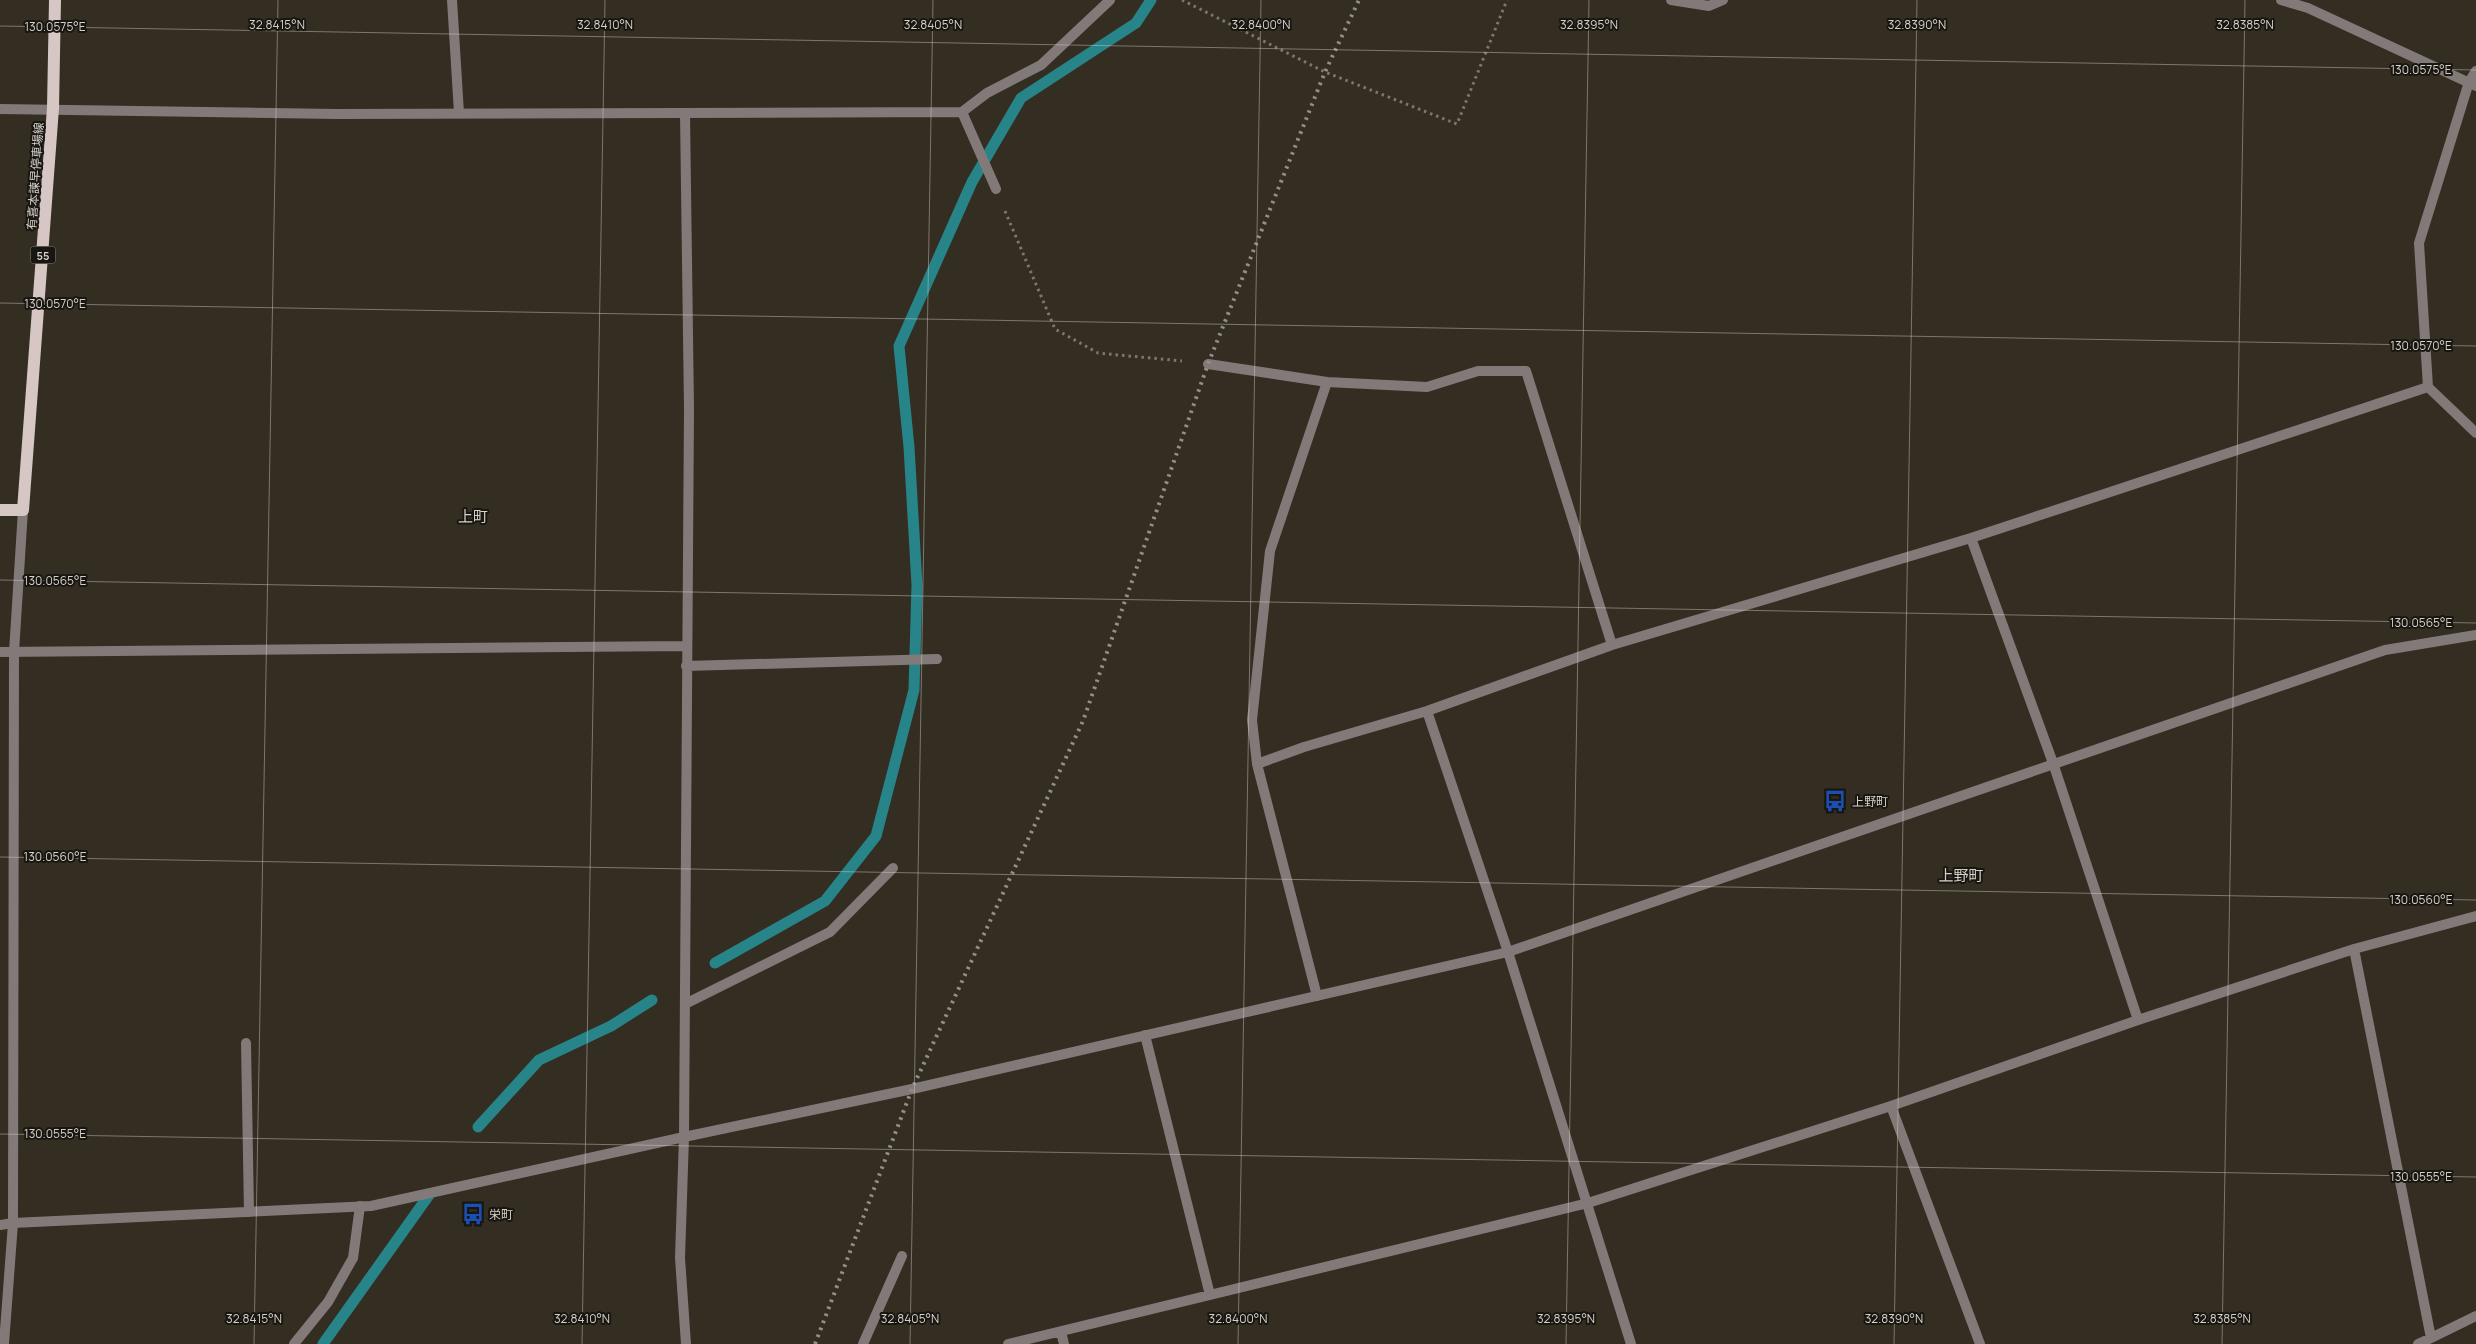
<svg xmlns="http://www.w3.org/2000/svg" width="2476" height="1344" font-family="Manrope,'Noto Sans JP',sans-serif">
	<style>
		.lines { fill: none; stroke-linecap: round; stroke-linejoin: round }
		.stream { stroke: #278489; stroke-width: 11 }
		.path { stroke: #7d776e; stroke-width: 3; stroke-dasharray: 2.5 4; stroke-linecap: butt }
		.service { stroke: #827a79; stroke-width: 10 }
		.pedestrian { stroke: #827a79; stroke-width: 10 }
		.minor { stroke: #827a79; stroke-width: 10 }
		.tertiary { stroke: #827a79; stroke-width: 10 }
		.primary { stroke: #d6c7c4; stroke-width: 12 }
		.rail { stroke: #948f86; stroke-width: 4; stroke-dasharray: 2.5 5; stroke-linecap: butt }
		.ticks { fill: none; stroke: #d5d1ca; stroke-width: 1; stroke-opacity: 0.45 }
		.labels { text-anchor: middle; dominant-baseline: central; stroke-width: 4; stroke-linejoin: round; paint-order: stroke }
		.shield { fill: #191611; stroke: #9d9992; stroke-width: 1 }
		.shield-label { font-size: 11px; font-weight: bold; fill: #d5d1ca }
		.street-label { font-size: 12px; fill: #d5d1ca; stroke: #191611 }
		.poi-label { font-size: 12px; fill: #d5d1ca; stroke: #191611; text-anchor: start }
		.quarter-label { font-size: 15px; fill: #d5d1ca; stroke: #191611 }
		.ticks-label { font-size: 12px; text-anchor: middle; fill: #d5d1ca; stroke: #191611; stroke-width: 4; stroke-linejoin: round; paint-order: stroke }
	</style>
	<rect width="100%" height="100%" fill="#342d22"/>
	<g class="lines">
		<path class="stream" d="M715 963 825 901 876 836 914 690 917 585 909 447 899 346 972 182 1021 98 1136 23 1151 0
			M478 1127 539 1060 611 1026 652 1000
			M323 1344 429 1195"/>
		<path class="path" d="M1182 0 1325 72 1457 124 1507 0
			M1005 211 1055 329 1098 353 1182 361"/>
		<path class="service" d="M685 1004 830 932 893 868
			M294 1344 328 1302 353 1258 360 1206"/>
		<path class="pedestrian" d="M0 1225 13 1223"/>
		<path class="minor" d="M452 0 459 113
			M1671 0 1709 6 1723 0
			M2281 0 2308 8 2476 86
			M2476 71 2469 82 2419 243 2428 387 2476 433
			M0 109 337 114 962 112 987 93 1041 65 1110 0
			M962 112 996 189
			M685 113 689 409 684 1137 680 1258 686 1344
			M1208 364 1327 382 1270 551 1252 720 1257 764 1304 747 1427 711 1612 645 1971 538 2428 387
			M1327 382 1427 387 1478 371H1526L1612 645
			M1971 538 2053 763 2138 1020
			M0 652 686 646
			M686 666 937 659
			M1427 711 1508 952
			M1257 764 1317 996
			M2354 949 2431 1338 2476 1316
			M1145 1035 1210 1295
			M246 1043 249 1212
			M1891 1106 1980 1344
			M13 1223 371 1206 684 1137
			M1061 1332 1064 1344
			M863 1344 902 1256
			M1008 1344 1588 1203 1891 1106 2138 1020 2354 949 2476 916
			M2418 1344 2431 1338"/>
		<path class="tertiary" d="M1508 952 1631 1344
			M684 1137 912 1089 1508 952 2385 650 2476 635
			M4 1344 13 1223 14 652 23 510"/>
		<path class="primary" d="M0 510H23L53 108 55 0"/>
		<path class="rail" d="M815 1344 912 1089 1083 721 1208 364 1325 72 1359 0"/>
	</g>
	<path class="ticks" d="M0 26 2476 70M0 303 2476 346M0 580 2476 623M0 857 2476 900M0 1134 2476 1177M254 1344 278 0M582 1344 605 0M910 1344 933 0M1238 1344 1261 0M1566 1344 1589 0M1894 1344 1917 0M2222 1344 2245 0"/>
	<defs>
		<g id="bus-bare" transform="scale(1.725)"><path d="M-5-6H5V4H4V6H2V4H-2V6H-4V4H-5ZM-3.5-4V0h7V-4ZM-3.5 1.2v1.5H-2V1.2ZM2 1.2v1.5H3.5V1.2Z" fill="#1a4fb4" stroke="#191611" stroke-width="2.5" paint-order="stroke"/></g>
	</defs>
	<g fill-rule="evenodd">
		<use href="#bus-bare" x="1835" y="801"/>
		<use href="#bus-bare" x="473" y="1214"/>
	</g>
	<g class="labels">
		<rect class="shield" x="30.5" y="246.5" width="25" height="17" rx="4"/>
		<g class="shield-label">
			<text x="43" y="255">55</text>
		</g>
		<g class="street-label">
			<text transform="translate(35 176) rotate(-86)">有喜本諫早停車場線</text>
		</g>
		<g class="poi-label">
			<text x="1852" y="801">上野町</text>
			<text x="489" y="1214">栄町</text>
		</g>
		<g class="quarter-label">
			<text x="473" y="516">上町</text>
			<text x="1961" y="875">上野町</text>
		</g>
	</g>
	<g class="ticks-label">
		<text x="277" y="29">32.8415°N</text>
		<text x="605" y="29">32.8410°N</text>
		<text x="933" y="29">32.8405°N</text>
		<text x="1261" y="29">32.8400°N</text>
		<text x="1589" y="29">32.8395°N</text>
		<text x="1917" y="29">32.8390°N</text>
		<text x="2245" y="29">32.8385°N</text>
		<text x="55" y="31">130.0575°E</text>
		<text x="2421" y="74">130.0575°E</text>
		<text x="55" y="308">130.0570°E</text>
		<text x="2421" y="350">130.0570°E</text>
		<text x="55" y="585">130.0565°E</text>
		<text x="2421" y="627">130.0565°E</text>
		<text x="55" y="861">130.0560°E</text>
		<text x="2421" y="904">130.0560°E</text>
		<text x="55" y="1138">130.0555°E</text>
		<text x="2421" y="1181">130.0555°E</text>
		<text x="254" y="1323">32.8415°N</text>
		<text x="582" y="1323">32.8410°N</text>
		<text x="910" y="1323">32.8405°N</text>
		<text x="1238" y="1323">32.8400°N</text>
		<text x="1566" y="1323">32.8395°N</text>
		<text x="1894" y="1323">32.8390°N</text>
		<text x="2222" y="1323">32.8385°N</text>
	</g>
</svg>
